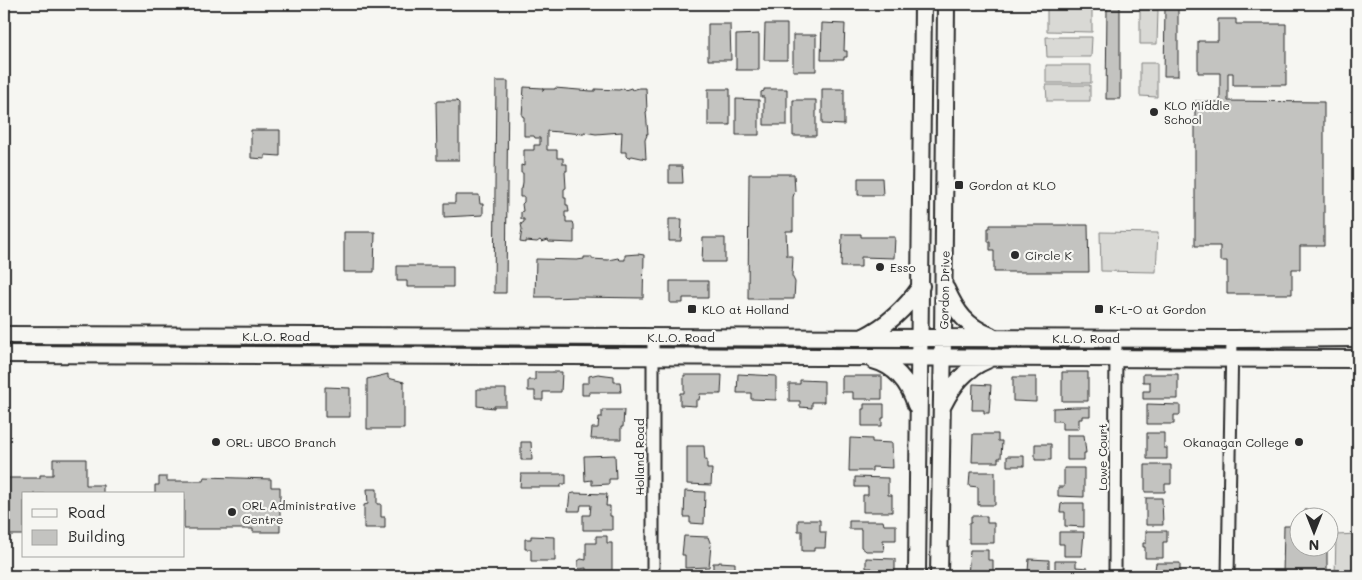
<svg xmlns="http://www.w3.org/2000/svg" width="1362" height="580" font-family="Mali,sans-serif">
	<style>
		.grass { fill: #d9d9d5; stroke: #828280 }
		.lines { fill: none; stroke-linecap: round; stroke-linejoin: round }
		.stream { stroke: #7a7a78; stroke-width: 4 }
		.building { fill: #c3c3c0; stroke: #2b2b2b }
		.minor-casing { stroke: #2b2b2b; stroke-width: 15 }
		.secondary-casing { stroke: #2b2b2b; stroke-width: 20 }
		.minor { stroke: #f6f6f2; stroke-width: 11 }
		.secondary { stroke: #f6f6f2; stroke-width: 16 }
		.poi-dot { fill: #2b2b2b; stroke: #f6f6f2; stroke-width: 2 }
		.labels { text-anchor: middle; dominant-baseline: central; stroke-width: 4.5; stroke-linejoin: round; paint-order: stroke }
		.poi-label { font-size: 12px; fill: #2b2b2b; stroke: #f6f6f2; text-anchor: start }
		.street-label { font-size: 12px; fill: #2b2b2b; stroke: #f6f6f2 }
	</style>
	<rect width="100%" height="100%" fill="#f6f6f2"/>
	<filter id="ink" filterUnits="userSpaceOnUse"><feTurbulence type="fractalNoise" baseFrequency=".02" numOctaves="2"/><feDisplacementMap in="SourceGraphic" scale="10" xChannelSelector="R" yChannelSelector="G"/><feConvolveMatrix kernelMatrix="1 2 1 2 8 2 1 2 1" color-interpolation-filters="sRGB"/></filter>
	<g filter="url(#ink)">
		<path class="grass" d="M1047 8H1092V32L1047 31Z
			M1140 10H1158L1157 44H1140Z
			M1046 37H1092L1091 57H1047Z
			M1140 63H1157V97L1140 96Z
			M1046 65H1091V83H1046Z
			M1046 85H1090V101H1047Z
			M1100 232 1158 233 1156 272 1101 271Z
			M1358 534V576H1335L1336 535Z"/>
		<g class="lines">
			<path class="stream" d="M874 4H893"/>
		</g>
		<path class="building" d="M1107 7H1120V99H1106Z
			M1165 8H1178V76H1164Z
			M1218 19H1236V24H1286V85H1233V73H1228V101L1324 102V246H1300V269H1292V294H1227V261H1220V246H1195V101L1220 102V73H1198V41H1218Z
			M822 23 845 24 844 51H847V57H844V60H821Z
			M708 24H730L731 60H708Z
			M765 24H787V60H764Z
			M759 34V70H736V35Z
			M793 35H816V71H793Z
			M1354 43H1358V121L1355 71H1358L1357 55H1355Z
			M496 81H508L506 293H494Z
			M524 87 543 88V91L544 89H555V88L591 91H595V89L619 90 624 88 625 90 631 88 632 90 639 88H646L647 111 646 112 648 134H646L647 135 645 140 646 159 632 156 628 158 626 156V152H621L622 132 596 134 584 132V134L547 131V150H557V158H563V164H567V171H565L566 188 564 189V198H566V205H568L569 212H565V217H566V222H573L574 225V243L549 242 548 240 542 242 540 240 537 242 526 241V243L520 242 522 229 521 224 524 222V219H521V212L523 211 522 204 524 202V197H520V189H522L523 182V173H521V165L524 166V150H534V145H540V138H535L534 136H524V117L522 116Z
			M708 89H730V125H708Z
			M764 89H787V125H764V97H761V92L764 91Z
			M822 89H844V125L822 124Z
			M736 99 759 100V135H736Z
			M793 100H816V136H793Z
			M438 101H457L459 103V160H437L436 102Z
			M251 130H280V156L265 155V159L251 158Z
			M669 166H682L683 183H669Z
			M749 174H794L795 191 793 197V231H786L787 256H793L792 276 795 282 794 299H748Z
			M858 178H882L883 195H858Z
			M455 195H479L480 204H483V215L444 217V203H455Z
			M669 219H682L681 241H669Z
			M990 225H1088L1089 272H994V250H990V242H988V228H990Z
			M344 232H375L374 272H344Z
			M842 234H861V237H895L894 258 861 257V267H841Z
			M703 238H725V262H702Z
			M638 254 644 255 643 298 578 297 552 298 550 297H535L536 259 577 260 584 259V257H592V259L608 260 618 258 620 260H625V255Z
			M397 266H453V287H407V281H397Z
			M670 281H708V298H683V303H670Z
			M535 372H562L561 392H543V400H535V391H528V380H535Z
			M1062 372H1088V401H1062Z
			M388 374V378L404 382V429H367V379Z
			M598 374 614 376V382H620L621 392H589V395H582V383H589V376Z
			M738 374 776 376V400L751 399V393H737Z
			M1143 374H1178V399H1143V391H1150V382H1143Z
			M684 375H722L721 394H700L699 400H696V406L680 405V393H684Z
			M842 376H882V399H853V392H842Z
			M1013 377H1036V402L1013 401Z
			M800 380 824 381V402H812V408L800 407V401H789V384H800Z
			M973 384 991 385 989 413H984V410H972Z
			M325 387 350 388V417H325Z
			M477 389H506V406H494V408L477 406Z
			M864 404H884V418H882V426H862V409H864Z
			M1147 404 1180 405V415H1174V424H1147Z
			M1076 407H1090V416H1082V419H1079V429H1062V421H1053V408Z
			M602 410H624L623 427H621V439H591L592 428H598L599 417H602Z
			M1147 433H1164V448H1167V459H1147Z
			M973 434H998V441H1002L1001 458H998V462H972Z
			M1067 435H1084L1086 453H1084V460H1067Z
			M850 438 872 439V442L892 443 893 468 872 467V471H849Z
			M521 442H531L532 460H521Z
			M1035 444H1051V460H1035Z
			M687 446H704L705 460H707V469H712L711 485 687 484Z
			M615 455 616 479H609V484L592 485V480L585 481 584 456Z
			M1007 456H1024V466H1007Z
			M53 459H86V485H103V494H24V535H4V487H6V478H40V475H53Z
			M1145 465H1171V484H1165V492H1145Z
			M1064 468H1084V497L1058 496V487H1064Z
			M970 472H995V505H978V487L969 486Z
			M521 474H566V484H561V487H520Z
			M159 477H167V481H203L204 477 271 479V487H280V532H253V529H184V494H155V485H159Z
			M855 477 888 478V495H892V512H863V495H868V487H855Z
			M367 489H377V504H381V517H385V528H364V505L368 504Z
			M685 491 705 492 704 524 690 523V517H684Z
			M574 493 607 494 606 506H610V516H612V530H583V515H590L591 505H581L580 511H568L570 494Z
			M1146 498H1162L1163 525H1146Z
			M1065 503H1084V527L1065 526V512H1060L1061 504Z
			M1305 510H1315V518H1305Z
			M971 516H987V523H994V543H969V523H971Z
			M798 520H820V532H826L825 548H814V551H802V531H798Z
			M849 521H883L884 525H896V540H883L884 551H866L861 547V529H849Z
			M1295 521H1300V548H1327V576H1283L1284 526H1295Z
			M1146 531H1167V542H1163V558H1145V547H1143V543H1146Z
			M1059 532H1084L1082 556H1064V544H1059Z
			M531 536 555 537V561H531V549H525V539H531Z
			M596 536H607V543H612V571H586V568L580 569 578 567V561L581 559 586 560V543H596Z
			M684 536 708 537 711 545 709 567 685 568V555H682Z
			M970 550H988V560H993V576H968Z
			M866 558 895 559V576H872V568H866Z
			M1029 559 1049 560V571H1028Z
			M1055 561H1076V567L1088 568V576H1055Z
			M719 562 735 563V576H713V563H719Z
			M1156 563H1180V576H1154Z"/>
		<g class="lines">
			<g class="minor-casing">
				<path id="minor" d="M653 337V576
					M1115 576 1116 338
					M1228 576 1232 339"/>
			</g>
			<g class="secondary-casing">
				<path id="secondary" d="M946 289C957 313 966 326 991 336
					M4 335 1232 339 1358 338
					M864 337C888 325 906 308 921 286
					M4 354 1358 359
					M873 360C896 366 909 383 916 405
					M943 405C953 385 965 369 987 360
					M917 576 923 4
					M939 576 943 338 946 4"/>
			</g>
			<use href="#minor" class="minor"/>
			<use href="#secondary" class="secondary"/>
		</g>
	</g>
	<g class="poi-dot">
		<circle cx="1154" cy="112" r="5"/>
		<rect x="954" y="180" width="10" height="10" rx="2.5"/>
		<circle cx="1015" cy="255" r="5"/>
		<circle cx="880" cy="267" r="5"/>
		<rect x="687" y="304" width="10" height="10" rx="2.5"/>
		<rect x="1094" y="304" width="10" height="10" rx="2.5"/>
		<circle cx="216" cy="442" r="5"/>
		<circle cx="1299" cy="442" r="5"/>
		<circle cx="232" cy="512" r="5"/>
	</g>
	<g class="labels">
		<g class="poi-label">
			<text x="1164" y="105">KLO Middle<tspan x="1164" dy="14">School</tspan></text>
			<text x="969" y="185">Gordon at KLO</text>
			<text x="1025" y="255">Circle K</text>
			<text x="890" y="267">Esso</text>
			<text x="702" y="309">KLO at Holland</text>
			<text x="1109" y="309">K-L-O at Gordon</text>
			<text x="226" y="442">ORL: UBCO Branch</text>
			<text x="1289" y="442" text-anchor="end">Okanagan College</text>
			<text x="242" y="505">ORL Administrative<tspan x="242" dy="14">Centre</tspan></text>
		</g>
		<g class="street-label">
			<text transform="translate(944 290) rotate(-89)">Gordon Drive</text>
			<text x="276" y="336">K.L.O. Road</text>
			<text x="681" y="337">K.L.O. Road</text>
			<text x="1086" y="338">K.L.O. Road</text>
			<text transform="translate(639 457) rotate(-90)">Holland Road</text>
			<text transform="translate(1102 457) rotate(-90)">Lowe Court</text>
		</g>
	</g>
	<rect width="1362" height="580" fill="none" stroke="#f6f6f2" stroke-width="20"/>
	<rect x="10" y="10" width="1342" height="560" fill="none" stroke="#2b2b2b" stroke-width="2" filter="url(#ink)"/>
	<rect x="22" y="492" width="162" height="65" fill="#f6f6f2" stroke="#a5a5a2"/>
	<rect x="32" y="509" width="25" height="8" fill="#f6f6f2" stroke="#a5a5a2"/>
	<text x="68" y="518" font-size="15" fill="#2b2b2b">Road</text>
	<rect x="32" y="530" width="25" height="15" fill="#c3c3c0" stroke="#a5a5a2"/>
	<text x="68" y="542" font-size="15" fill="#2b2b2b">Building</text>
	<g transform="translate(1314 532) rotate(180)"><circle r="24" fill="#f6f6f2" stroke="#a5a5a2"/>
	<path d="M0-4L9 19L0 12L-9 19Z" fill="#2b2b2b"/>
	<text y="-8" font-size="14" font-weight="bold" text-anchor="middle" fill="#2b2b2b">N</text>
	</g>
</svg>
